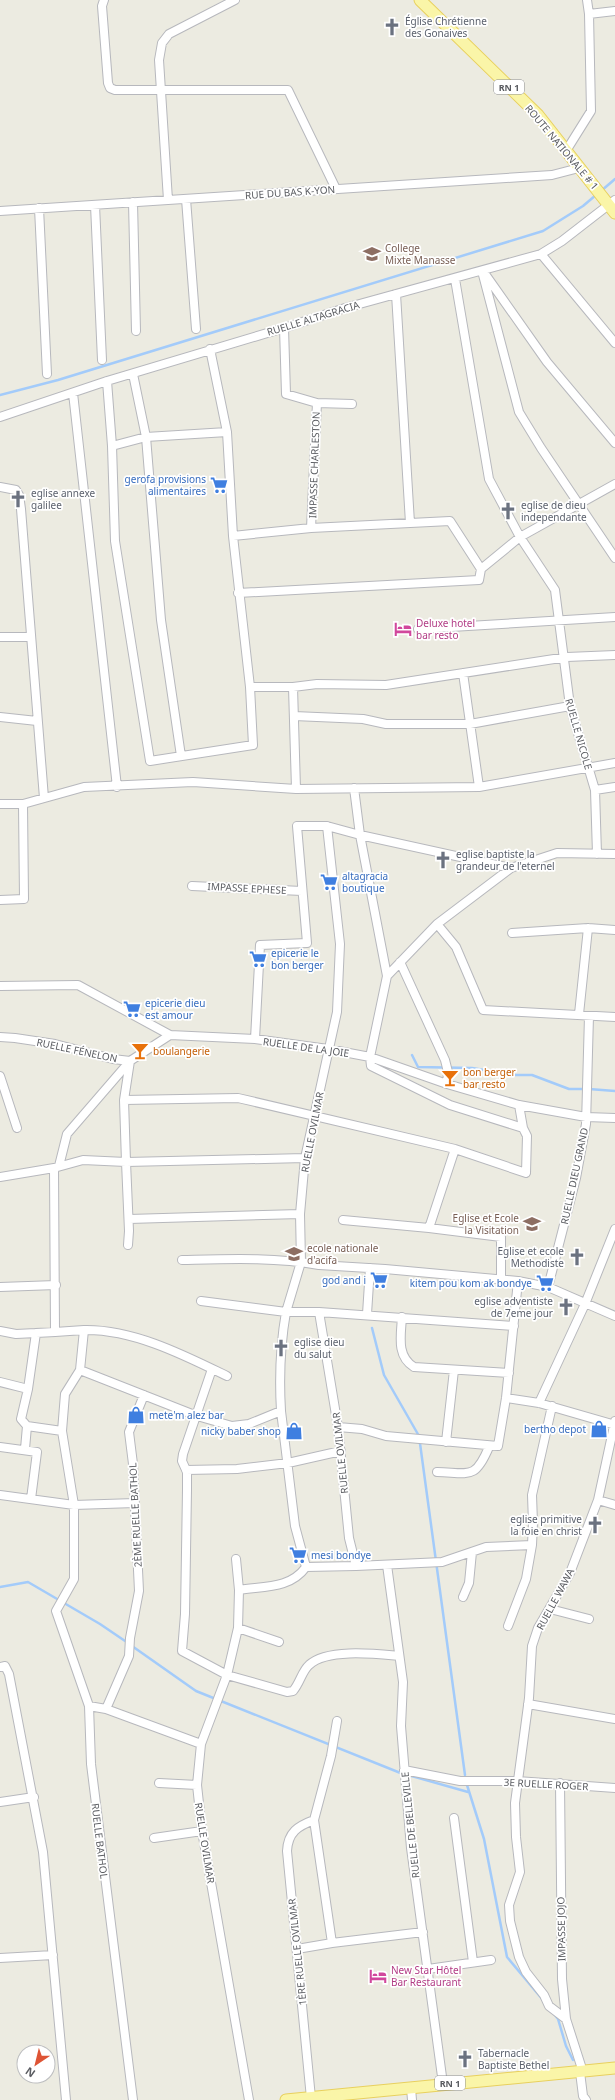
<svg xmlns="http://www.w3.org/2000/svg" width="615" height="2100" font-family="'Noto Sans',sans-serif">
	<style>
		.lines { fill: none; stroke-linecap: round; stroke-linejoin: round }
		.stream { stroke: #a3cbfa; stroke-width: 2.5 }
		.minor-casing { stroke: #b7b8bd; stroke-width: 10 }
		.major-casing { stroke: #e8d05e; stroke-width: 13 }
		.minor { stroke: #fff; stroke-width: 8 }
		.major { stroke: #faf5a8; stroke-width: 11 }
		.labels { text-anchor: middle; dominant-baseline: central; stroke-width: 3.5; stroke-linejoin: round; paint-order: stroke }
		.shield { fill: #fff; stroke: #8c8d90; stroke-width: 1 }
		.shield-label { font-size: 9px; font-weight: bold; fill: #5a5c61 }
		.worship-label { font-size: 10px; fill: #5b616d; stroke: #fff; text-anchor: start }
		.street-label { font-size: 10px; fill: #5a5c61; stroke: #fff }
		.education-label { font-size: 10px; fill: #785e54; stroke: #fff; text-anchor: start }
		.shop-label { font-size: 10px; fill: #366cbe; stroke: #fff; text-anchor: end }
		.hotel-label { font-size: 10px; fill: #b23c85; stroke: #fff; text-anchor: start }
		.food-label { font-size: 10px; fill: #c56008; stroke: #fff; text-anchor: start }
	</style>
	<rect width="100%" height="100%" fill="#ecebe1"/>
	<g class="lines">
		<path class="stream" d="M601 191 615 179
			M0 395 58 380 543 231 583 206 596 195
			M412 1055 418 1067 472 1068 514 1075H532L569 1089H583
			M589 1089 615 1091
			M372 1328 384 1375 419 1436 465 1775
			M0 1587 28 1582 100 1624 128 1643
			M132 1646 196 1691 403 1774
			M408 1775 468 1792
			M467 1785 484 1839 507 1957 543 2000
			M555 2015 558 2019 566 2046 573 2060"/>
		<g class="minor-casing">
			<path id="minor" d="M104 0 102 6 108 83 110 88 115 90H288L336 189
				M589 14 615 11
				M566 151 591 111 589 14 587 0
				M186 199 196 329
				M168 200 159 60 162 43 169 34 235 0
				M133 202 136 331
				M95 205 102 360
				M39 208 47 374
				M0 211 552 175 579 168
				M541 254 615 343
				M482 271 519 412 541 448 615 558
				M485 274 547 362 615 443
				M455 279 489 479 520 537 555 590 570 706 595 790 597 854
				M396 294 410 523
				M284 328 286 394 317 403 352 404
				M133 374 146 437 161 620 181 756
				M107 381 112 446 115 541 150 761 253 745 250 687 233 536 227 432 210 349
				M73 393 117 787
				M0 417 107 381 284 328 345 308 541 254 562 241 615 200
				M112 446 146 437 227 432
				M0 487 16 490 19 495 21 509 44 798
				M311 528 317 403
				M233 536 311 528 450 521 481 569
				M238 593 479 580 481 569 520 537 615 484
				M418 629 615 617
				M0 637H30
				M463 673 479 787
				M250 687H293L317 684 386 685 567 657 615 655
				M293 687 296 789
				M294 716 363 719 386 724H470L570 706
				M0 717 37 721
				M354 788 360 835 387 976
				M595 790 615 787
				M0 804H23
				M192 886 302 891
				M0 900 24 899 23 804 84 787 193 782 296 789 479 787 615 763
				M437 924 456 947 483 1010 615 1017
				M512 933 588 928 615 930
				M400 962 445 1060 448 1072 447 1084
				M0 986 78 985 170 1035 255 1039 328 1049 370 1057 447 1084 519 1105 586 1117 615 1118
				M579 1014 588 928
				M0 1037 15 1038 55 1044 113 1059 130 1061 170 1035
				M255 1039 260 945 307 943 297 826H327L360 835 511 868
				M0 1076 17 1128
				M124 1100 238 1098 455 1149 526 1173 527 1136 523 1128 519 1105
				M523 1128 450 1105 371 1066 370 1057 387 976 437 924 511 868 557 853 615 854
				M455 1149 429 1228 501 1237V1279
				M59 1166 67 1134 130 1061
				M54 1168 55 1332 84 1330 80 1370 65 1394 62 1431 74 1505V1579L56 1611 89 1706 91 1764 133 2100
				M0 1177 54 1168 83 1160 126 1162 124 1100 130 1061
				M129 1219 300 1214
				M343 1220 429 1228
				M128 1245 129 1231 126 1162 305 1158
				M182 1260C228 1259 274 1257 319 1265L385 1269 518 1281 548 1287 615 1316
				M0 1287 56 1285
				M548 1287 576 1178 586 1124 589 1016
				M319 1312 514 1326
				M367 1314 370 1268
				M402 1317C401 1335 396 1356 414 1367L509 1373
				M84 1330C133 1329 184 1355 227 1376
				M0 1331 16 1334 36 1333
				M212 1369 183 1454 182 1461 187 1472V1490L185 1614 182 1651 227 1675 287 1692 293 1691C300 1683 302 1671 309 1665 327 1648 377 1654 399 1656
				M80 1370 197 1416 232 1426 249 1424 281 1411C279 1377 280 1346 286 1312L201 1301
				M0 1382 28 1389 36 1333 55 1332
				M506 1398 539 1403 615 1425
				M539 1403 585 1304 615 1229
				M281 1411 295 1526 306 1567
				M27 1426 62 1431
				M338 1427 362 1429 386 1436 498 1446 506 1398 518 1281
				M446 1442 454 1370
				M0 1447 37 1452 31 1499
				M25 1449 27 1426 21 1419 28 1389
				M186 1470 237 1469 288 1463 341 1451
				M437 1472C470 1473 475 1480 489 1447
				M0 1495 74 1505 135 1503
				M598 1500 615 1505
				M236 1559 239 1590
				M387 1565 403 1682 401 1726 411 1848 443 2084
				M356 1566 442 1562 486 1547 532 1545
				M463 1597 469 1583 472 1552
				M550 1609 589 1619
				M508 1626 526 1579 532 1545 533 1523 532 1495 552 1406
				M238 1628 279 1642
				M0 1667 5 1666 9 1674 43 1852 66 2100
				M528 1704 615 1719
				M89 1706 106 1709 201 1744
				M106 1709 129 1656 130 1638 139 1591 133 1464 129 1432 144 1395
				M337 1721 331 1756 314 1820 332 1943 423 1932
				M404 1770 460 1781H517L615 1788
				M159 1783 197 1785
				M560 1783 562 1979 566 2019 583 2072
				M0 1802 34 1797
				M454 1818 473 1962
				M154 1838 202 1831
				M297 1949 332 1943
				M0 1958 53 1955
				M428 1969 491 1960
				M566 2019 549 2006 544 1995 526 1972 519 1957 510 1921 509 1905 520 1872 516 1837 515 1803 529 1698 532 1646 538 1628 570 1573 598 1500 615 1421
				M580 2072 583 2096 586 2100
				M411 2088 412 2100
				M311 2098 287 1851C288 1832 298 1826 314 1820
				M249 2100 202 1831 197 1785 201 1744 227 1675 238 1628 239 1590C264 1586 290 1589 306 1567L356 1566 349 1538 338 1427 319 1312H286L301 1262 300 1214 305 1158 337 1012 340 944 327 826"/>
		</g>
		<g class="major-casing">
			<path id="major" d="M420 0 538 115 615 213
				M286 2100 615 2068"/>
		</g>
		<use href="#minor" class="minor"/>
		<use href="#major" class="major"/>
	</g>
	<defs>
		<g id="church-bare" transform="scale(1.38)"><path d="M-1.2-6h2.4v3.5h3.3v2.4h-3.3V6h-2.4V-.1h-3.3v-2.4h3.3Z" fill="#6b7280" stroke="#fff" stroke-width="2.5" paint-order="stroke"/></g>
		<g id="school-bare" transform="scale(1.38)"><path d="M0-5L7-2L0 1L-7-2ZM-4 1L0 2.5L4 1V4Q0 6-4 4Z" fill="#8d6e63" stroke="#fff" stroke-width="2.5" paint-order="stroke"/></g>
		<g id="supermarket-bare" transform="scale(1.38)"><path d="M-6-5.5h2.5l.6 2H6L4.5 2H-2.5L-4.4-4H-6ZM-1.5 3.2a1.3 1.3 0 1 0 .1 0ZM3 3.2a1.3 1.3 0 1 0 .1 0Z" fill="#3f7fe0" stroke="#fff" stroke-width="2.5" paint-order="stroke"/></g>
		<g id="hotel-bare" transform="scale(1.38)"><path d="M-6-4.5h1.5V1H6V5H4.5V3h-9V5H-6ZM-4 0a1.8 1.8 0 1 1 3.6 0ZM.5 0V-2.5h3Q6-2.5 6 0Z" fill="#d1479c" stroke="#fff" stroke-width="2.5" paint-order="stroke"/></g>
		<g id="bar-bare" transform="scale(1.38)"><path d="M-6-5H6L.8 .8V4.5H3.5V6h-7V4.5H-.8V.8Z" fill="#e8710a" stroke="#fff" stroke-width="2.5" paint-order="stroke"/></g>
		<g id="shop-bare" transform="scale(1.38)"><path d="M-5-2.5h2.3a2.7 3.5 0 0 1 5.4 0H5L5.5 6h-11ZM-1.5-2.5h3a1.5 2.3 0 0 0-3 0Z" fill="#3f7fe0" stroke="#fff" stroke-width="2.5" paint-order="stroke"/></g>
	</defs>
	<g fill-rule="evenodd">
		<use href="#church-bare" x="392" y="27"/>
		<use href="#school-bare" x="372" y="254"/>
		<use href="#supermarket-bare" x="219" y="485"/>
		<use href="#church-bare" x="18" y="499"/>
		<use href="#church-bare" x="508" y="511"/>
		<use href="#hotel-bare" x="403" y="629"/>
		<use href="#church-bare" x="443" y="860"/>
		<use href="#supermarket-bare" x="329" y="882"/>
		<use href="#supermarket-bare" x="258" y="959"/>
		<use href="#supermarket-bare" x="132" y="1009"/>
		<use href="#bar-bare" x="140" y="1051"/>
		<use href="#bar-bare" x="450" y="1078"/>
		<use href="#school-bare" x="532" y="1224"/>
		<use href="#school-bare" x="294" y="1254"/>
		<use href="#church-bare" x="577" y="1257"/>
		<use href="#supermarket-bare" x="379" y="1280"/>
		<use href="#supermarket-bare" x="545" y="1283"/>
		<use href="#church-bare" x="566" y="1307"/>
		<use href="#church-bare" x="281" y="1348"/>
		<use href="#shop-bare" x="136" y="1415"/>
		<use href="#shop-bare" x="599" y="1429"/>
		<use href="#shop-bare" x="294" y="1431"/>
		<use href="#church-bare" x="595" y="1525"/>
		<use href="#supermarket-bare" x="298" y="1555"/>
		<use href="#hotel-bare" x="378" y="1976"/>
		<use href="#church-bare" x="465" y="2059"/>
	</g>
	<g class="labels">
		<g class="shield">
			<rect x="494" y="80" width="30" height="14" rx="3"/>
			<rect x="435" y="2076" width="30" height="14" rx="3"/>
		</g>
		<g class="shield-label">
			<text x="509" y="87">RN 1</text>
			<text x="450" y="2083">RN 1</text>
		</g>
		<g class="worship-label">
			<text x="405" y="21">Église Chrétienne<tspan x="405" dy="12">des Gonaives</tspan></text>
			<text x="31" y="493">eglise annexe<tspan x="31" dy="12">galilee</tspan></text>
			<text x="521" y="505">eglise de dieu<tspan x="521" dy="12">independante</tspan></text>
			<text x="456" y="854">eglise baptiste la<tspan x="456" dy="12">grandeur de l'eternel</tspan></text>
			<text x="564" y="1251" text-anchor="end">Eglise et ecole<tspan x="564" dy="12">Methodiste</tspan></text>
			<text x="553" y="1301" text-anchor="end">eglise adventiste<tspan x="553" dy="12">de 7eme jour</tspan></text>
			<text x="294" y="1342">eglise dieu<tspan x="294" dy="12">du salut</tspan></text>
			<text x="582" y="1519" text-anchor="end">eglise primitive<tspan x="582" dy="12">la foie en christ</tspan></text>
			<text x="478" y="2053">Tabernacle<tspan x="478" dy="12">Baptiste Bethel</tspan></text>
		</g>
		<g class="street-label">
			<text transform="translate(562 147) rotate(50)">ROUTE NATIONALE # 1</text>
			<text transform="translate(290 192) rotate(-4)">RUE DU BAS K-YON</text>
			<text transform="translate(313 318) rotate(-17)">RUELLE ALTAGRACIA</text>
			<text transform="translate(314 465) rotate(-88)">IMPASSE CHARLESTON</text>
			<text transform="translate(579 734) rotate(74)">RUELLE NICOLE</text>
			<text transform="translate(247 888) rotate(3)">IMPASSE EPHESE</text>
			<text transform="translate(306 1047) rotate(8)">RUELLE DE LA JOIE</text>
			<text transform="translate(77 1050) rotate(12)">RUELLE FÉNELON</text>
			<text transform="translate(312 1132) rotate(-79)">RUELLE OVILMAR</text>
			<text transform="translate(574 1176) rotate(-78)">RUELLE DIEU GRAND</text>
			<text transform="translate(340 1453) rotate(-96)">RUELLE OVILMAR</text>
			<text transform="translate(135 1515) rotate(-93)">2ÈME RUELLE BATHOL</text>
			<text transform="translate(555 1599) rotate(-62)">RUELLE WAWA</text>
			<text transform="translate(546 1784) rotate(3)">3E RUELLE ROGER</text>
			<text transform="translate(410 1825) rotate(-96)">RUELLE DE BELLEVILLE</text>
			<text transform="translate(100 1841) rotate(83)">RUELLE BATHOL</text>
			<text transform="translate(205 1843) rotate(81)">RUELLE OVILMAR</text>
			<text transform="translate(561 1929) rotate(-91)">IMPASSE JOJO</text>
			<text transform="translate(297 1952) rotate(-96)">1ÈRE RUELLE OVILMAR</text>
		</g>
		<g class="education-label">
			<text x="385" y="248">College<tspan x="385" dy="12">Mixte Manasse</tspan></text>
			<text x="519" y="1218" text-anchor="end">Eglise et Ecole<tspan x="519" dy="12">la Visitation</tspan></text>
			<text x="307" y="1248">ecole nationale<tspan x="307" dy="12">d'acifa</tspan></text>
		</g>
		<g class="shop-label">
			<text x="206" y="479">gerofa provisions<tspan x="206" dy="12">alimentaires</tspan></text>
			<text x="342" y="876" text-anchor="start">altagracia<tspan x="342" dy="12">boutique</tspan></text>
			<text x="271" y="953" text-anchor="start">epicerie le<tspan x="271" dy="12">bon berger</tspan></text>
			<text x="145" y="1003" text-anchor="start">epicerie dieu<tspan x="145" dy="12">est amour</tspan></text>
			<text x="366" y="1280">god and i</text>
			<text x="532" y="1283">kitem pou kom ak bondye</text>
			<text x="149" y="1415" text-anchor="start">mete'm alez bar</text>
			<text x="586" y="1429">bertho depot</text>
			<text x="281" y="1431">nicky baber shop</text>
			<text x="311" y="1555" text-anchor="start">mesi bondye</text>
		</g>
		<g class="hotel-label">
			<text x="416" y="623">Deluxe hotel<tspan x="416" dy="12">bar resto</tspan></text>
			<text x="391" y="1970">New Star Hôtel<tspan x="391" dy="12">Bar Restaurant</tspan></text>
		</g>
		<g class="food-label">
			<text x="153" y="1051">boulangerie</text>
			<text x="463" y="1072">bon berger<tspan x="463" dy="12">bar resto</tspan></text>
		</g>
	</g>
	<g transform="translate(36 2064) rotate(215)"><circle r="19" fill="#ffffff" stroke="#bdbec0"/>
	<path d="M0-3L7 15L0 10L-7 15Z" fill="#de5435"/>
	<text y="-6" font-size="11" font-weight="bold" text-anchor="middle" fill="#5a5c61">N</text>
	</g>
</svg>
